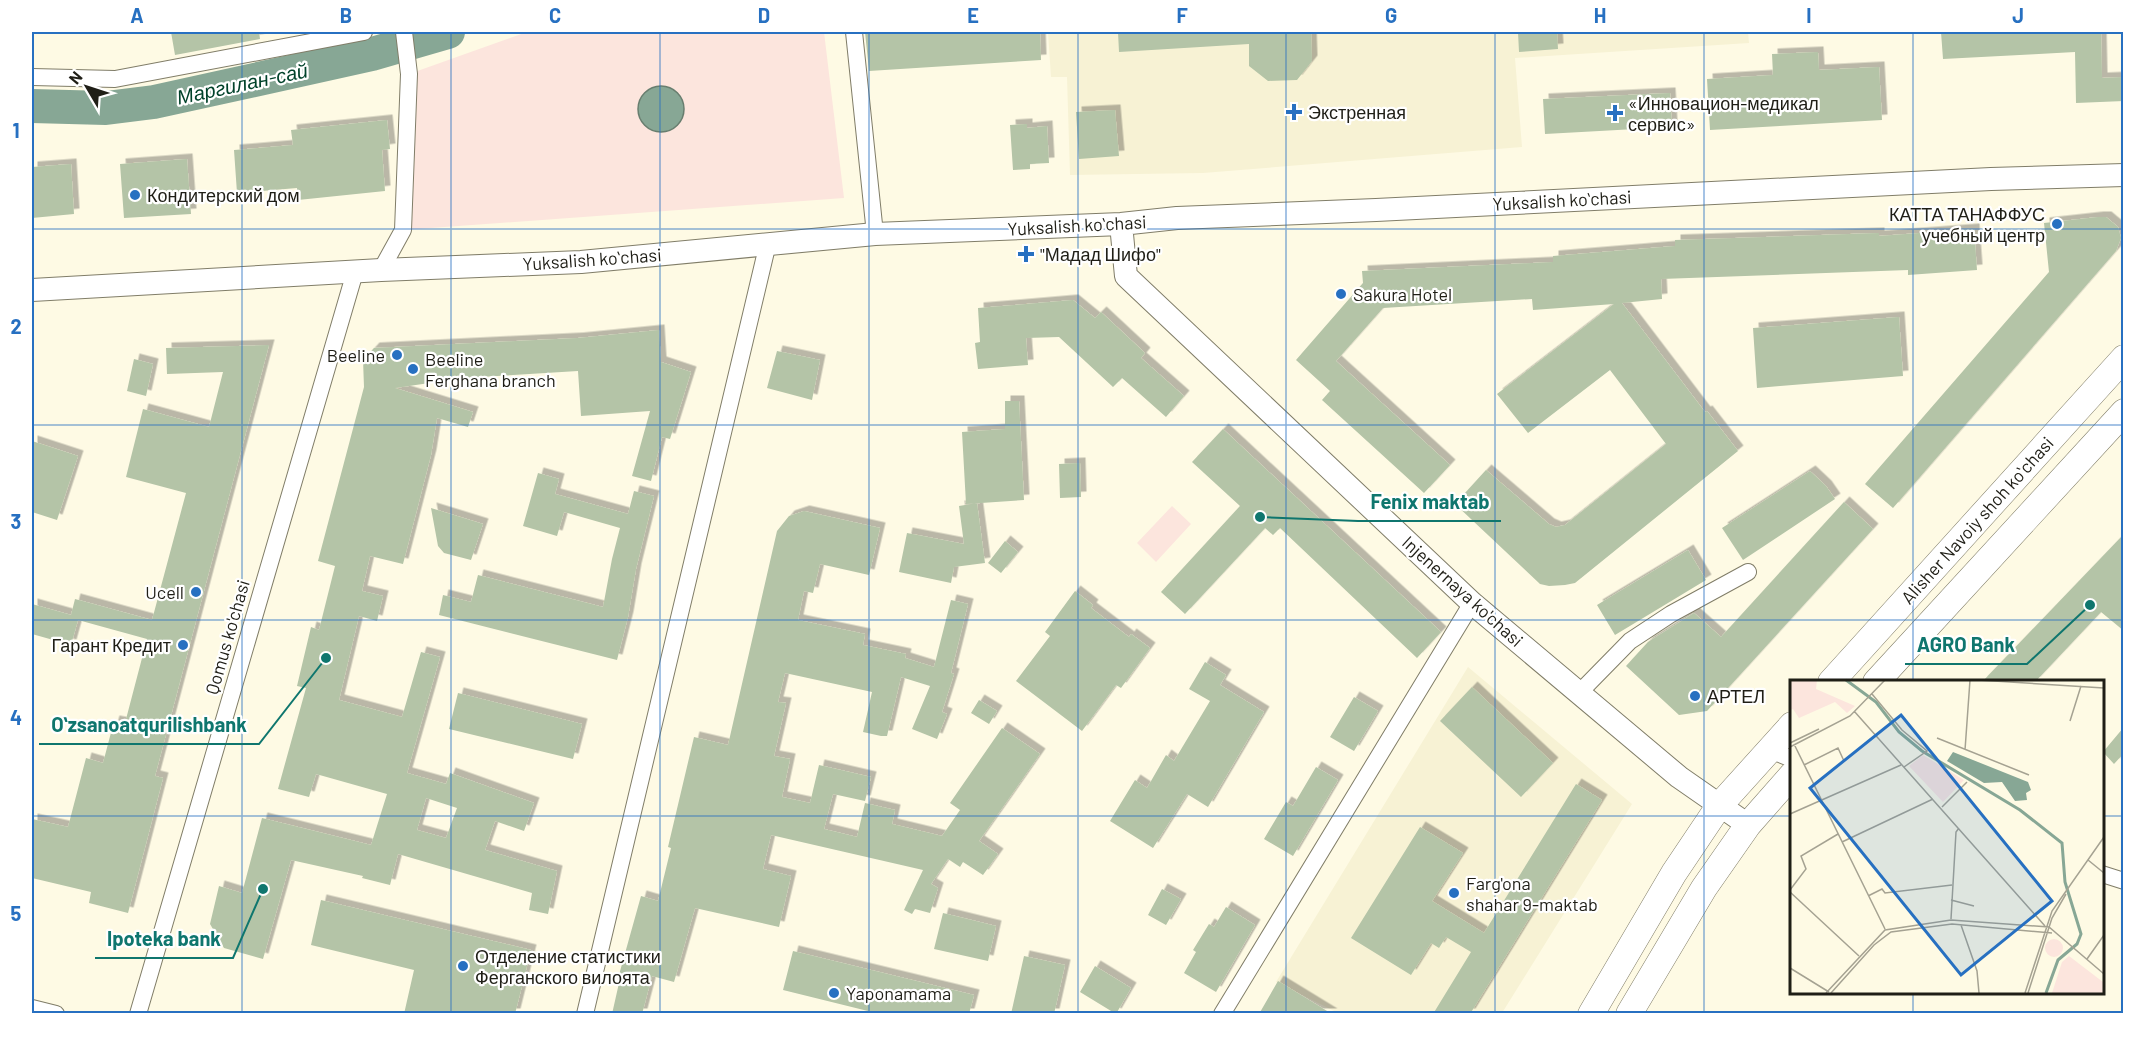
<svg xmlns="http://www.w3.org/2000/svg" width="2155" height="1045" font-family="Barlow,sans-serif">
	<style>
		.built { fill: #f7f2d4 }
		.green { fill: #fce5dd }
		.water { fill: #87a795; stroke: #687e6f; stroke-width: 1.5 }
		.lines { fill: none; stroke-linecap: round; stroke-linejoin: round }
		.river { stroke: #87a795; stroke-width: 34 }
		.building { fill: #b4c4a7; fill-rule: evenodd; filter: url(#shadow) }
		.street-casing { stroke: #807d68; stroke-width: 18 }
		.secondary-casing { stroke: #807d68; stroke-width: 24 }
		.primary-casing { stroke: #807d68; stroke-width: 27 }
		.street { stroke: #fff; stroke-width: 16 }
		.secondary { stroke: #fff; stroke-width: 22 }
		.primary { stroke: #fff; stroke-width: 26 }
		.grid { fill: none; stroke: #2770c1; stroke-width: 1.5; stroke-opacity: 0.55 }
		.poi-dot { fill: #2770c1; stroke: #fff; stroke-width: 2 }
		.labels { text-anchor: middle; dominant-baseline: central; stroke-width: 4.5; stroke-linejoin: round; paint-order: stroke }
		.poi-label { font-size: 18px; fill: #1f1e16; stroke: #fff; text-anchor: start }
		.street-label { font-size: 18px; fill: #1f1e16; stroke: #fff }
		.water-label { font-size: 20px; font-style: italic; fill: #00422a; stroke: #fff }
		.inset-river { fill: none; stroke: #87a795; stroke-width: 3 }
		.inset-road { fill: none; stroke: #a5a292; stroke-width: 1.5 }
		.view { fill: #2770c1; fill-opacity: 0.15; stroke: #2770c1; stroke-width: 3 }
		.inset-edge { fill: none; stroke: #1f1e16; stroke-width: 3 }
		.leader { fill: none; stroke: #0f766e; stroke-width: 2 }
		.callout-dot { fill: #0f766e; stroke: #fff; stroke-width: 2 }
		.callout-label { font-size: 20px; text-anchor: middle; font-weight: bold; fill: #0f766e; stroke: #fff; stroke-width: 4.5; stroke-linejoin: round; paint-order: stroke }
		.neatline { fill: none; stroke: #2770c1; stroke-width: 2 }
		.grid-label { font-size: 20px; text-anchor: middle; font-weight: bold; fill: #2770c1 }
	</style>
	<defs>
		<filter id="shadow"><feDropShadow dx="5.5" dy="-5.5" stdDeviation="0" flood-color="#0004"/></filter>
	</defs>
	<rect width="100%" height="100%" fill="#fefae4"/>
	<path class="built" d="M1048 32H1748L1749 43 1515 58 1522 147 1203 173 1070 175 1067 77H1051Z
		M1468 667 1632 804 1502 1013H1338L1276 982Z"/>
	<path class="green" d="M527 32H824L844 198 403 230 409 74Z
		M1172 506 1191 524 1156 562 1137 543Z"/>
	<path class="water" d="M638 109a23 23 0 1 1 46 0a23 23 0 1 1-46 0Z"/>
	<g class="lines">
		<path class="river" d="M32 106 106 108 154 102 372 54 448 32"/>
	</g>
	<path class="building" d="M171 32H259L260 39 175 55Z
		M865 32H1040L1041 60 869 71Z
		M1118 32H1311L1312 61 1297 80 1268 81 1249 66V44L1119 52Z
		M1518 32H1557L1558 49 1519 52Z
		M1941 32H2101L2102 78 2124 77V101L2076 103 2075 52 1943 59Z
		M1818 52 1819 70 1879 67 1882 120 1710 130 1707 79 1773 75 1772 54Z
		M1670 93 1672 127 1545 134 1543 99Z
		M1115 110 1119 156 1079 159 1076 112Z
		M387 120 390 149 382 150 385 191 298 200 297 188 237 193 234 150 293 145 291 130Z
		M1027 124V128L1047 126 1049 163 1030 164V169L1013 170 1010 125Z
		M187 159 191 214 124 218 120 164Z
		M71 164 74 214 32 218V167Z
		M2098 217H2106L2118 227 2121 238 2116 251 1893 508 1865 484 2049 272 2044 223Z
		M1974 229 1977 270 1908 275V270L1661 279 1662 299 1622 303 1705 412 1707 411 1738 451 1575 583 1565 585 1549 586 1540 584 1455 504 1486 470 1549 524 1556 527 1565 525 1666 444 1610 370 1528 433 1497 394 1614 304 1533 310 1532 299 1383 308 1336 361 1450 465 1424 493 1322 400 1330 391 1296 360 1363 283 1362 271 1553 262V256L1675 246V240L1879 233V236Z
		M1073 300 1095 318 1101 312 1145 353 1141 358 1184 396 1166 417 1122 378 1113 387 1059 337 1026 338 1028 365 978 369 975 343 980 342 978 308Z
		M1899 317 1903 376 1757 388 1753 328Z
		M659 330 661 362 691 372 670 439 662 437 651 481 632 476 650 411 581 416 578 371 464 378 395 388 473 412 468 427 437 418 431 455 403 564 370 556 362 591 383 596 377 621 359 616 339 700 402 717 421 652 440 657 407 773 446 784 450 773 534 803 524 831 495 821 485 850 557 871 548 914 529 910 532 893 398 854 390 885 362 878 363 876 291 860 263 959 224 948 210 924 219 886 242 893 262 818 371 845 387 794 316 774 309 797 278 789 306 688 297 686 311 627 319 630 335 566 318 561 364 387 363 360 374 348 578 338ZM426 798 457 808 446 838 417 830Z
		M269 345 155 776 163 778 128 913 89 903 91 892 32 878V819L68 827 86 758 103 763 114 721 125 723 147 639 78 620 71 645 32 634V604L71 615 75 599 152 620 186 493 126 477 143 409 209 427 223 372 167 374 166 348Z
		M777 351 820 360 812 400 767 388Z
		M134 359 153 364 146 396 127 391Z
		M1005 401H1019L1024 500 966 504 962 432 1005 429Z
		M1223 429 1441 632 1417 658 1280 528 1273 535 1265 528 1185 614 1161 592 1240 506 1192 462Z
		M32 441 78 456 57 520 32 512Z
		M1080 463 1081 497 1060 498 1059 464Z
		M1810 471 1826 486 1835 499 1743 560 1722 528Z
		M538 473 559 479 555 494 628 514 634 491 654 496 636 569 628 617 617 660 439 615 443 595 471 602 478 575 603 607 612 559 620 528 564 512 557 536 523 526Z
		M1844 502 1873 529 1707 711 1679 715 1626 666 1648 642 1694 613 1721 637Z
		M977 503 985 563 954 567 951 583 899 572 907 533 964 544 959 506Z
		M431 508 483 524 471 560 444 553 438 546Z
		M804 511 880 528 869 575 820 564 813 593 804 591 798 620 865 634 863 645 906 654 905 658 934 667 951 600 968 604 951 673 954 674 942 712 947 714 937 739 912 729 930 686 901 677 887 736H881L863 732 872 692 785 673 778 702 786 703 774 756 790 759 782 797 810 803 819 765 871 777 865 801 833 794 824 829 857 837 865 803 895 810 892 824 942 836 960 810 950 803 1002 728 1040 754 979 841 998 854 983 875 963 862 960 867 948 859 931 884 938 888 930 913 915 909 912 914 904 910 923 870 771 835 763 869 791 876 779 927 695 908 674 982 652 976 642 1014H612L619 983 617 982 641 896 658 901 671 848 668 847 694 737 728 745 777 531 789 516Z
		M2124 534V631L2101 612 2035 682H1982Z
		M1005 541 1018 552 1001 573 988 563Z
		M1688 550 1706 580 1615 635 1597 605Z
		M1075 591 1093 605 1091 608 1129 637 1131 634 1150 648 1121 688 1116 685 1082 731 1016 681 1050 636 1045 632Z
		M1205 662 1226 675 1220 685 1264 712 1208 807 1187 794 1153 848 1110 821 1135 780 1147 788 1166 755 1174 761 1210 701 1189 689Z
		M1472 687 1553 763 1521 797 1440 721Z
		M458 693 582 724 573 759 449 729Z
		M1354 697 1378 711 1354 751 1330 737Z
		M979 700 997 711 989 724 971 713Z
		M2124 727V753L2114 764 2103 752Z
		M1316 767 1338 780 1293 856 1264 839 1286 802 1293 806Z
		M1576 784 1602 800 1470 1014H1433L1471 952 1446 937 1439 948 1431 943 1411 975 1351 938 1420 827 1463 853 1432 901 1484 933Z
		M1162 889 1181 899 1166 925 1148 915Z
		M321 900 531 950 515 1014H404L414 970 311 945Z
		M1226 907 1255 925 1216 992 1184 973 1196 952 1193 950 1209 924 1214 927Z
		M943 913 996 926 988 961 934 949Z
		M793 951 974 995 969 1014H880L783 990Z
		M1024 956 1065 965 1054 1014H1011Z
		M1095 966 1131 988 1116 1014 1080 992Z
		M1278 981 1332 1014H1259Z"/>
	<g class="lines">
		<g class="street-casing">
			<path id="street" d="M854 32 875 234
				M32 77 115 79 364 32
				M381 270 403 230 409 74 404 32
				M1579 693 1630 641 1671 614 1748 572
				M1770 750 1792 759
				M2102 874 2124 881
				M32 1008 56 1014
				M138 1014 355 272
				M585 1014 768 243
				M1222 1014 1472 603"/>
		</g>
		<g class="secondary-casing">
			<path id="secondary" d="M1121 224 1126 276 1472 603 1679 777 1748 825
				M32 290 381 270 581 262 875 234 1121 224 1177 218 1376 210 1991 179 2124 175"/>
		</g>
		<g class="primary-casing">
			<path id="primary" d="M1831 682 2124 358
				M1876 682 2124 412
				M1591 1014 1674 873 1719 806 1792 725
				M1629 1014 1704 888 1748 825 1792 775"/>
		</g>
		<use href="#street" class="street"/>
		<use href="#secondary" class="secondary"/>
		<use href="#primary" class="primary"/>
	</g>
	<path class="grid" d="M242 32V1014M451 32V1014M660 32V1014M869 32V1014M1078 32V1014M1286 32V1014M1495 32V1014M1704 32V1014M1913 32V682M32 229H2124M32 425H2124M32 620H2124M32 816H1792M2102 816H2124M1913 992V1014"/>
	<g class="poi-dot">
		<path d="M1291 103h6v6h6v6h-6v6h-6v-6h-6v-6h6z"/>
		<path d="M1612 104h6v6h6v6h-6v6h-6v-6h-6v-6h6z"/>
		<circle cx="135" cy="195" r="6"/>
		<circle cx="2057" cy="224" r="6"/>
		<path d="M1023 245h6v6h6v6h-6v6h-6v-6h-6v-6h6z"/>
		<circle cx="1341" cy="294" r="6"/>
		<circle cx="397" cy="355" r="6"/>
		<circle cx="413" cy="369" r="6"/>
		<circle cx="196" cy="592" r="6"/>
		<circle cx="183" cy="645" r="6"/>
		<circle cx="1695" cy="696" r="6"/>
		<circle cx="1454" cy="893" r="6"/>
		<circle cx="463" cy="966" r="6"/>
		<circle cx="834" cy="993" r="6"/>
	</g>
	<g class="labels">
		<g class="poi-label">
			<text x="1628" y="103">«Инновацион-медикал<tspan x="1628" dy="21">сервис»</tspan></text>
			<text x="1308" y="112">Экстренная</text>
			<text x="147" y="195">Кондитерский дом</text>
			<text x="2045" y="214" text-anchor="end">КАТТА ТАНАФФУС<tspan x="2045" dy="21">учебный центр</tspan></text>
			<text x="1040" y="254">"Мадад Шифо"</text>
			<text x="1353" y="294">Sakura Hotel</text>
			<text x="385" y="355" text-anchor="end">Beeline</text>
			<text x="425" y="359">Beeline<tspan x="425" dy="21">Ferghana branch</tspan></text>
			<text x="184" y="592" text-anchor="end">Ucell</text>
			<text x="171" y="645" text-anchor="end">Гарант Кредит</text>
			<text x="1707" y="696">АРТЕЛ</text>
			<text x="1466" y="883">Farg'ona<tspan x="1466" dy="21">shahar 9-maktab</tspan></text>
			<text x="475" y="956">Отделение статистики<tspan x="475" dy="21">Ферганского вилоята</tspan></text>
			<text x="846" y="993">Yaponamama</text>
		</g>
		<g class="street-label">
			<text transform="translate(1562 200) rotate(-3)">Yuksalish koʻchasi</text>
			<text transform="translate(1077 225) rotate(-3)">Yuksalish koʻchasi</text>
			<text transform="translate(592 259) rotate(-4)">Yuksalish koʻchasi</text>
			<text transform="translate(1977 520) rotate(-48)">Alisher Navoiy shoh koʻchasi</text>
			<text transform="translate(1463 591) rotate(42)">Injenernaya ko'chasi</text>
			<text transform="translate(227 637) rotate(-74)">Qomus ko'chasi</text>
		</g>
		<g class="water-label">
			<text transform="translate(242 83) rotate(-12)">Маргилан-сай</text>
		</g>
	</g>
	<g transform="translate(1790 680)">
		<rect width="314" height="314" fill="#fefae4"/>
		<path d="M0 0H27L26 9 65 26 57 33 45 22 9 38 3 29 0 30ZM133 75 174 100 153 122 119 86ZM255 268a9 9 0 1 1 18 0a9 9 0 1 1-18 0ZM279 276 313 302V313H262L272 282Z" fill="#fce5dd"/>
		<path d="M163 72 238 102 241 110 236 113 237 120 225 121 212 102 194 103 157 81Z" fill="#87a795"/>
		<path class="inset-river" d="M56 0 86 22 109 52 132 71 230 130 272 163 275 202 291 254 287 264 268 280 256 313"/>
		<path class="inset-road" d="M152 0H185M188 0 314 8M82 14 112 50 137 71 114 87M64 31 255 246M280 41 291 6M147 58 239 95M0 63 29 49M4 64 95 249M0 67 60 36 95 0M175 70 180 0M14 85 48 68 54 81M152 127 177 102M0 134 111 85M52 162 143 119M298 180 314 193M0 210 16 189 11 176 48 154M0 212 69 276M78 216 92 209 95 213 162 205M161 220 184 226M161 239 166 152 169 148M171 245 187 291 189 313M297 279 314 255M0 288 39 312M36 313 95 250 161 240 259 247 314 294M41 313 84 265 101 252 162 244 262 253M235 313 262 231 314 157M238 313 262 238 276 214"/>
		<path class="view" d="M111 35 262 221 171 295 20 108Z"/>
		<rect width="314" height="314" class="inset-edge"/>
	</g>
	<path class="leader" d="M1260 517L1358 521H1501M2090 605L2027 664H1905M326 658L259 744H39M263 889L233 958H95"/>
	<g class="callout-dot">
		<circle cx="1260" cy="517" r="6"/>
		<circle cx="2090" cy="605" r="6"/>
		<circle cx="326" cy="658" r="6"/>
		<circle cx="263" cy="889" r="6"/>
	</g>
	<g class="callout-label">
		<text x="1430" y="509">Fenix maktab</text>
		<text x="1966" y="652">AGRO Bank</text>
		<text x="149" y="732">Oʻzsanoatqurilishbank</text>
		<text x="164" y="946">Ipoteka bank</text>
	</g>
	<rect width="2155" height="1045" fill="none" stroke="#ffffff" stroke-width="66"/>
	<g transform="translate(87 87) rotate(309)" stroke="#ffffff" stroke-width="4.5" paint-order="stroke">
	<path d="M0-4.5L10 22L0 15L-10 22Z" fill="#1f1e16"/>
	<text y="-9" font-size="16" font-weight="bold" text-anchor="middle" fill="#1f1e16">N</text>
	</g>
	<rect x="33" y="33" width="2089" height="979" class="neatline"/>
	<g class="grid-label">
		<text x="137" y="23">A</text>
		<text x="346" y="23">B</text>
		<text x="555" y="23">C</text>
		<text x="764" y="23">D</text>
		<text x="973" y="23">E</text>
		<text x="1182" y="23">F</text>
		<text x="1391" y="23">G</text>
		<text x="1600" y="23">H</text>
		<text x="1809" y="23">I</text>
		<text x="2018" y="23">J</text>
		<text x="16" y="138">1</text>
		<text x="16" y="334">2</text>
		<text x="16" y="529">3</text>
		<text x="16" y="725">4</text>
		<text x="16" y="921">5</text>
	</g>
</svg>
